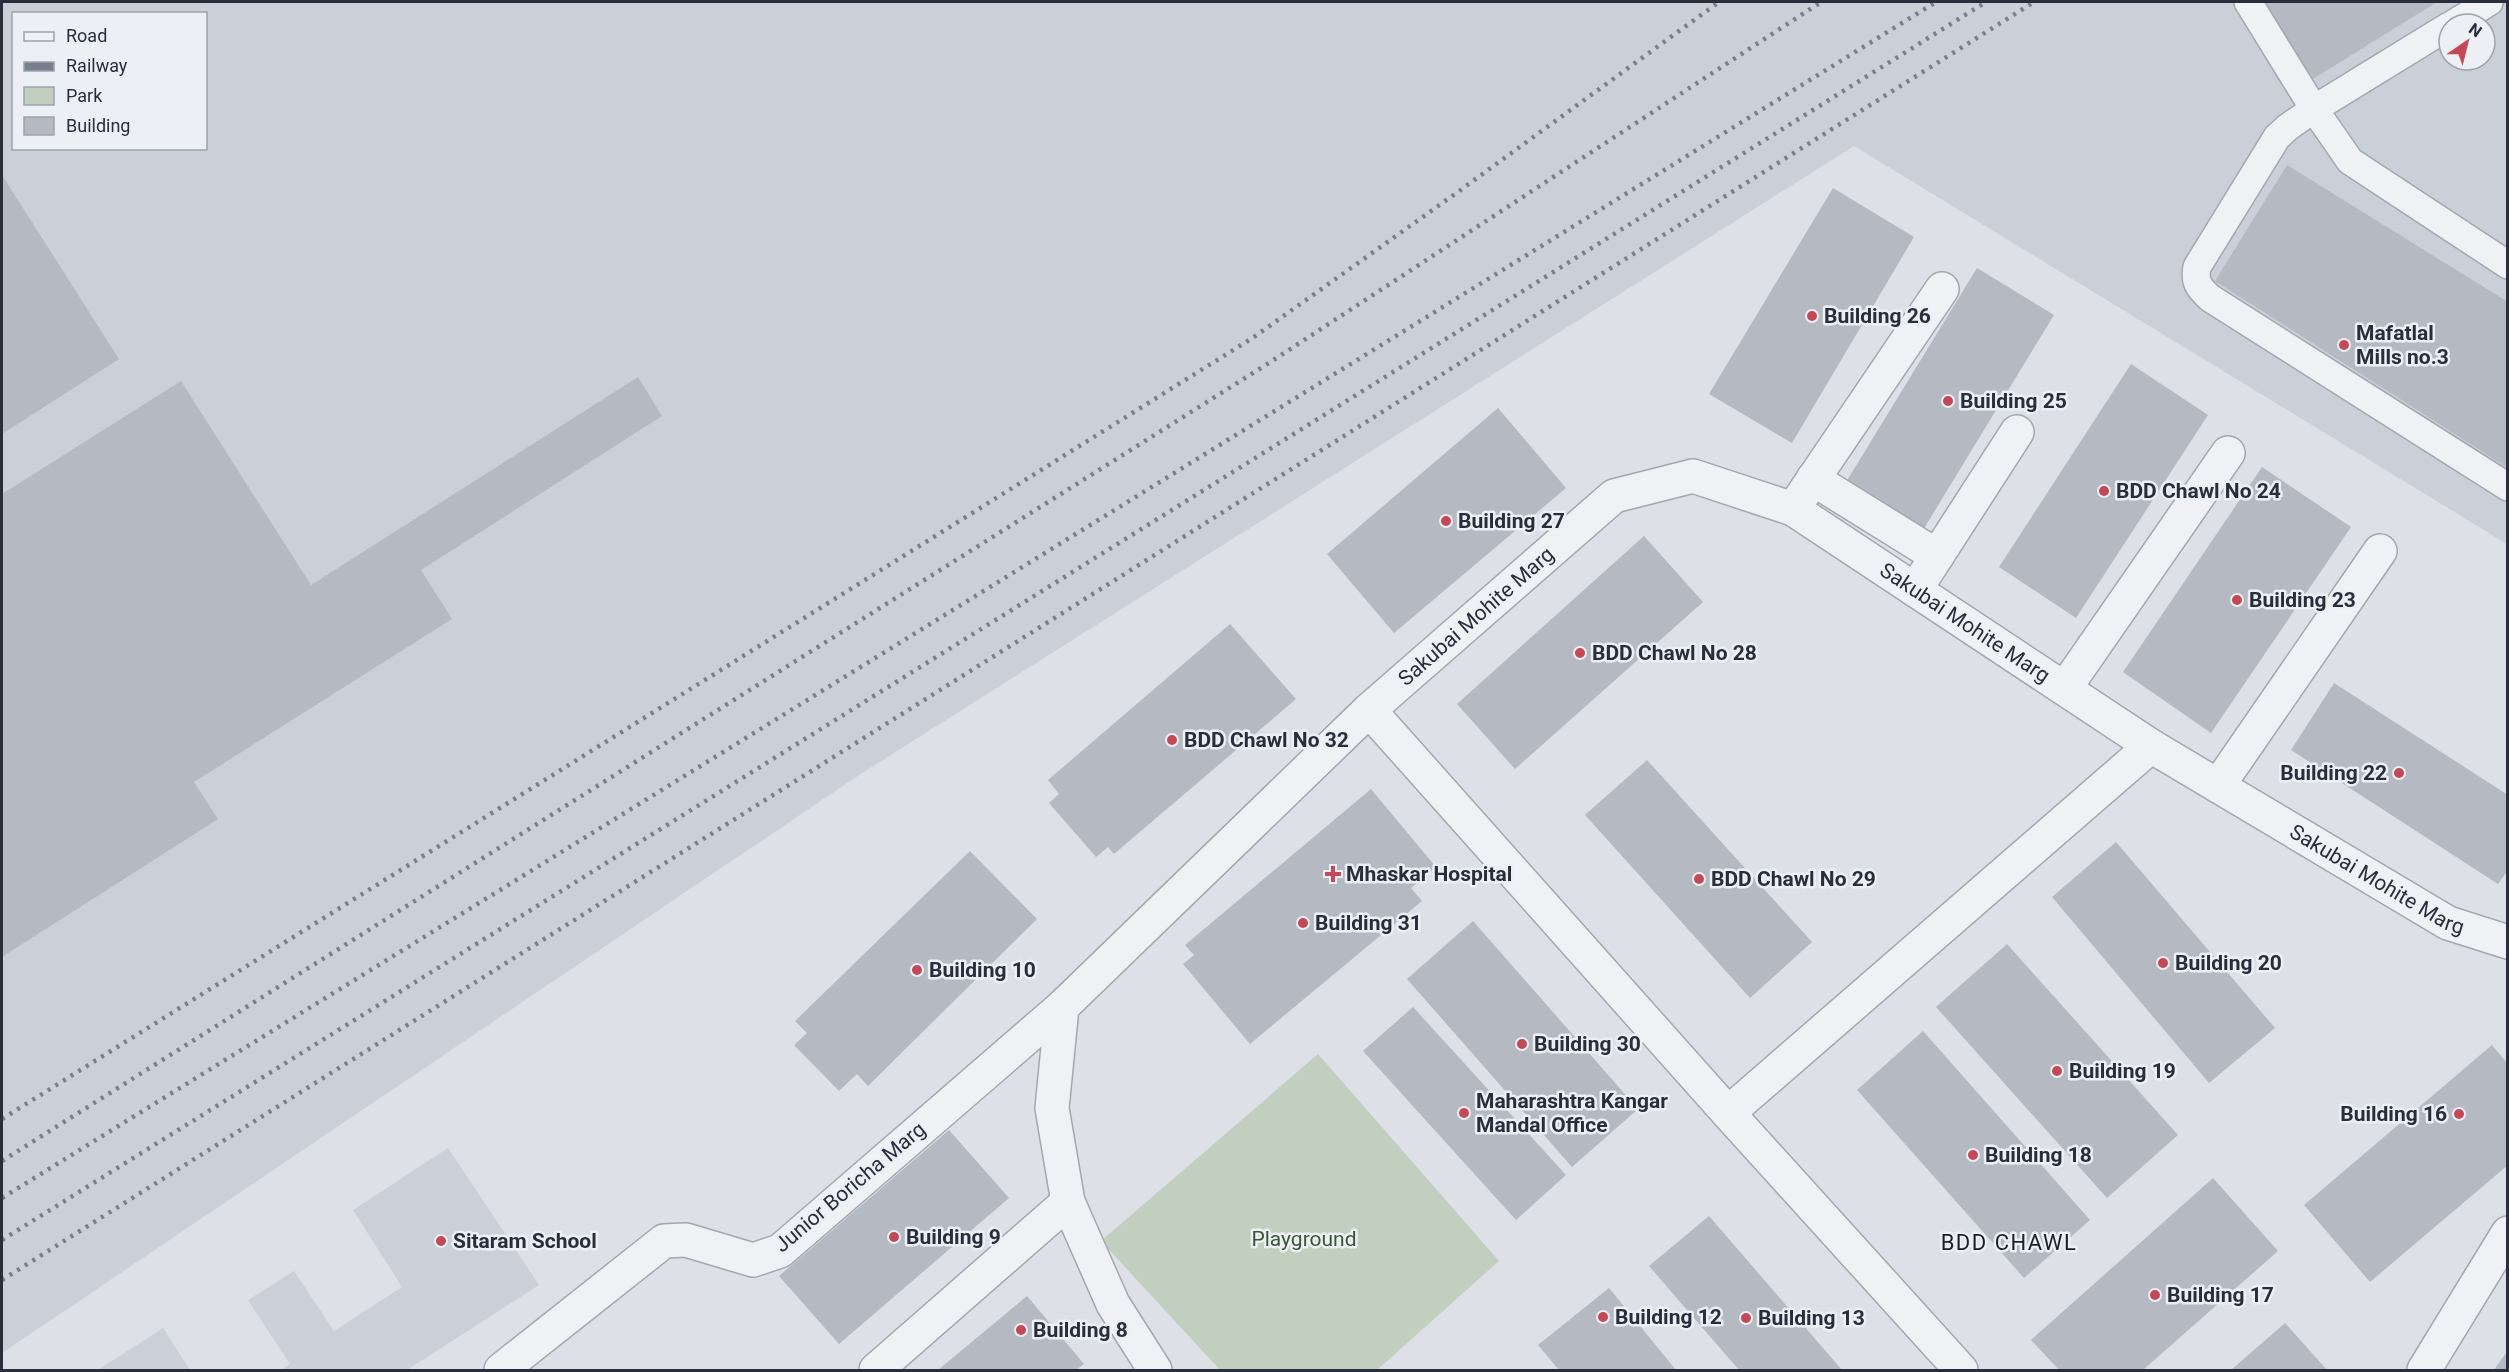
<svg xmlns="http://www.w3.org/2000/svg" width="2509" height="1372" font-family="Roboto,sans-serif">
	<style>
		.built { fill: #cbcfd8; fill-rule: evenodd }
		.green { fill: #c2cfbf }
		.building { fill: #b5b9c2 }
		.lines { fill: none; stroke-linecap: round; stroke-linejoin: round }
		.service-casing { stroke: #a3a7b0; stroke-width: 30 }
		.minor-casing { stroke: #a3a7b0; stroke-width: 36 }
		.service { stroke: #f0f1f5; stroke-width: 27 }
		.minor { stroke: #f0f1f5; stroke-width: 33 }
		.rail { stroke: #787f8e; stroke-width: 4.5; stroke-dasharray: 3 6; stroke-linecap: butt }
		.poi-dot { fill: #c44956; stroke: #eceff4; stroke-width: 2 }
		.labels { text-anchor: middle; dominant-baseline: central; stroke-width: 5; stroke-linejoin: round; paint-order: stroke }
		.poi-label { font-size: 21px; font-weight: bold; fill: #282e3c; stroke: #eceff4; text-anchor: start }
		.street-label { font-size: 21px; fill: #282e3c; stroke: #eceff4 }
		.park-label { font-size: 21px; fill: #3b5636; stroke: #eceff4 }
		.neighbourhood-label { font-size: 22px; letter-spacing: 1.5px; fill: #1a1f2c; stroke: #eceff4 }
	</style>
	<rect width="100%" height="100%" fill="#dde0e6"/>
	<path class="built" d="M2 2H2507V544L1854 146 859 775 2 1353ZM14 14H206V148H14ZM2449 24H2485V60H2449Z
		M448 1148 539 1285 407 1370H281L290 1364 248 1300 294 1271 334 1331 402 1287 353 1210Z
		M163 1328 190 1370H98Z"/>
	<path class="green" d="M1318 1054 1499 1261 1377 1370H1220L1101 1241Z"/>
	<path class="building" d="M2264 2H2437L2313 79Z
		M2287 165 2508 302V468L2215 281Z
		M2 175 119 359 2 434Z
		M1833 188 1914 237 1792 443 1709 394Z
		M1977 268 2054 315 1920 535 1843 487Z
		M2131 364 2208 415 2076 618 1999 567Z
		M638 377 662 416 421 570 452 619 194 782 218 819 2 957V494L181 381 311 585Z
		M1498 408 1566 488 1394 633 1327 554Z
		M2262 467 2351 527 2211 733 2123 672Z
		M1644 536 1703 602 1515 769 1457 704Z
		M1230 624 1296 699 1114 854 1108 847 1096 857 1049 803 1059 794 1048 780Z
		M2334 683 2508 795V870L2498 884 2291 750Z
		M1647 760 1812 942 1750 998 1585 815Z
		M1371 789 1436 867 1411 888 1422 901 1250 1044 1183 964 1194 955 1185 945Z
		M2116 842 2275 1028 2209 1083 2052 897Z
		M970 851 1037 919 868 1086 857 1074 839 1091 794 1045 807 1033 795 1021Z
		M1473 921 1638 1109 1572 1167 1407 979Z
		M2007 944 2178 1135 2107 1198 1936 1007Z
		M1413 1007 1566 1175 1516 1220 1363 1051Z
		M1923 1031 2090 1220 2024 1278 1857 1090Z
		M2492 1045 2508 1064V1165L2370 1282 2304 1205Z
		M949 1130 1009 1198 839 1344 779 1276Z
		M2213 1178 2278 1251 2143 1370H2059L2031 1340Z
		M1709 1216 1842 1370H1739L1649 1266Z
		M1609 1288 1676 1370H1559L1538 1345Z
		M1027 1296 1084 1364 1076 1370H938Z
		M2285 1323 2327 1370H2231Z
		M2508 1350V1370H2494Z"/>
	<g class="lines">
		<g class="service-casing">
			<path id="service" d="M2248 2 2314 109 2350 161 2508 265
				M2453 24 2489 2
				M2449 26 2314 109 2288 127 2277 137 2197 267C2194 282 2199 288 2210 298L2508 487"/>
		</g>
		<g class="minor-casing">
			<g id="minor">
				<path d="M1813 479 1937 556"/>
				<path d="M1793 509 1942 289"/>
				<path d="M1915 590 2017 432"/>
				<path d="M2065 688 2228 453"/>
				<path d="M1369 710 1728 1113 1961 1370"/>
				<path d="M2218 786 2380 551"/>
				<path d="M1728 1113 2151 746"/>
				<path d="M501 1370 664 1241 686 1240 753 1260 780 1251 1062 1007"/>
				<path d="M876 1370 1068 1202"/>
				<path id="s1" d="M1155 1370 1113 1304 1068 1202 1052 1108 1062 1007 1369 710 1614 496 1693 476 1793 509 2151 746 2448 923 2508 942"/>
				<path d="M2424 1370 2508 1233"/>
			</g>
		</g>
		<use href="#service" class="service"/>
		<use href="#minor" class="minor"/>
		<path class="rail" d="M2 1119 1254 337 1455 194 1719 2
			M2 1161 1272 361 1821 2
			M2 1198 1936 2
			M2 1240 1986 2
			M2 1280 2034 2"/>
	</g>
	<g class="poi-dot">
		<circle cx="1812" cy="316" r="6"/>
		<circle cx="2344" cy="345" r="6"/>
		<circle cx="1948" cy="401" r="6"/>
		<circle cx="2104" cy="491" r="6"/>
		<circle cx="1446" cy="521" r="6"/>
		<circle cx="2237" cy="600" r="6"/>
		<circle cx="1580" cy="653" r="6"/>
		<circle cx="1172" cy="740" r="6"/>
		<circle cx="2399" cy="773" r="6"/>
		<path d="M1330 865h6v6h6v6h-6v6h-6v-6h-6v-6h6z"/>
		<circle cx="1699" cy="879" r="6"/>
		<circle cx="1303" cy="923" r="6"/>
		<circle cx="2163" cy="963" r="6"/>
		<circle cx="917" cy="970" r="6"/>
		<circle cx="1522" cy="1044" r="6"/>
		<circle cx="2057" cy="1071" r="6"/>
		<circle cx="1464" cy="1113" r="6"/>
		<circle cx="2459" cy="1114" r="6"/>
		<circle cx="1973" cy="1155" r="6"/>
		<circle cx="894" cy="1237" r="6"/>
		<circle cx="441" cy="1241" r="6"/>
		<circle cx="2155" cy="1295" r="6"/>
		<circle cx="1603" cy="1317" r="6"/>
		<circle cx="1746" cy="1318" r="6"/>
		<circle cx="1021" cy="1330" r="6"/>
	</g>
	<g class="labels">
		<g class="poi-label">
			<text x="1824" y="316">Building 26</text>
			<text x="2356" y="333">Mafatlal<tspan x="2356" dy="24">Mills no.3</tspan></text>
			<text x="1960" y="401">Building 25</text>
			<text x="2116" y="491">BDD Chawl No 24</text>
			<text x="1458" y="521">Building 27</text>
			<text x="2249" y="600">Building 23</text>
			<text x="1592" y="653">BDD Chawl No 28</text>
			<text x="1184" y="740">BDD Chawl No 32</text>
			<text x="2387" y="773" text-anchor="end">Building 22</text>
			<text x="1346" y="874">Mhaskar Hospital</text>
			<text x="1711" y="879">BDD Chawl No 29</text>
			<text x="1315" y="923">Building 31</text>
			<text x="2175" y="963">Building 20</text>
			<text x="929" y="970">Building 10</text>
			<text x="1534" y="1044">Building 30</text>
			<text x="2069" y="1071">Building 19</text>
			<text x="1476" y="1101">Maharashtra Kangar<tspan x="1476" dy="24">Mandal Office</tspan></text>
			<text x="2447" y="1114" text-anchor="end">Building 16</text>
			<text x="1985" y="1155">Building 18</text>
			<text x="906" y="1237">Building 9</text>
			<text x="453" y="1241">Sitaram School</text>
			<text x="2167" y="1295">Building 17</text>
			<text x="1615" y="1317">Building 12</text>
			<text x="1758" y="1318">Building 13</text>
			<text x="1033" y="1330">Building 8</text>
		</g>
		<g class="street-label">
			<text stroke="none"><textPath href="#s1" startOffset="956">Sakubai Mohite Marg</textPath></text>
			<text stroke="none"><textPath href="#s1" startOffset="1532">Sakubai Mohite Marg</textPath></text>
			<text stroke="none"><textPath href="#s1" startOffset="2018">Sakubai Mohite Marg</textPath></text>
			<text transform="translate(850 1187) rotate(-40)">Junior Boricha Marg</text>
		</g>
		<g class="park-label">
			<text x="1304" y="1239">Playground</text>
		</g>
		<g class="neighbourhood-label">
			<text x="2009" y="1242">BDD CHAWL</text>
		</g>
	</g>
	<rect width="2509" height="1372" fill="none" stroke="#282e3c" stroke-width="6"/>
	<rect x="12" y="12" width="195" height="138" fill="#eceff4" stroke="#9ea2aa" stroke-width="1.5"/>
	<rect x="24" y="32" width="30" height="9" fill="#f0f1f5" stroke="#9ea2aa" stroke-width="1.5"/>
	<text x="66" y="42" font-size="18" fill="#282e3c">Road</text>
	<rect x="24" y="62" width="30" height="9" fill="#787f8e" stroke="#9ea2aa" stroke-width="1.5"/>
	<text x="66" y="72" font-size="18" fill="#282e3c">Railway</text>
	<rect x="24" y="87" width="30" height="18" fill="#c2cfbf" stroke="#9ea2aa" stroke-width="1.5"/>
	<text x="66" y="102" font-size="18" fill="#282e3c">Park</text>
	<rect x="24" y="117" width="30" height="18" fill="#b5b9c2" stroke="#9ea2aa" stroke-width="1.5"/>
	<text x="66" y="132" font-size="18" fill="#282e3c">Building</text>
	<g transform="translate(2467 42) rotate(35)"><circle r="28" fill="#eceff4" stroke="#9ea2aa" stroke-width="1.5"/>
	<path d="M0-4.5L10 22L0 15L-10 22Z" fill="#c44956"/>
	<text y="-9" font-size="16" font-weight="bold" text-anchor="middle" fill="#282e3c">N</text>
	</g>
</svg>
